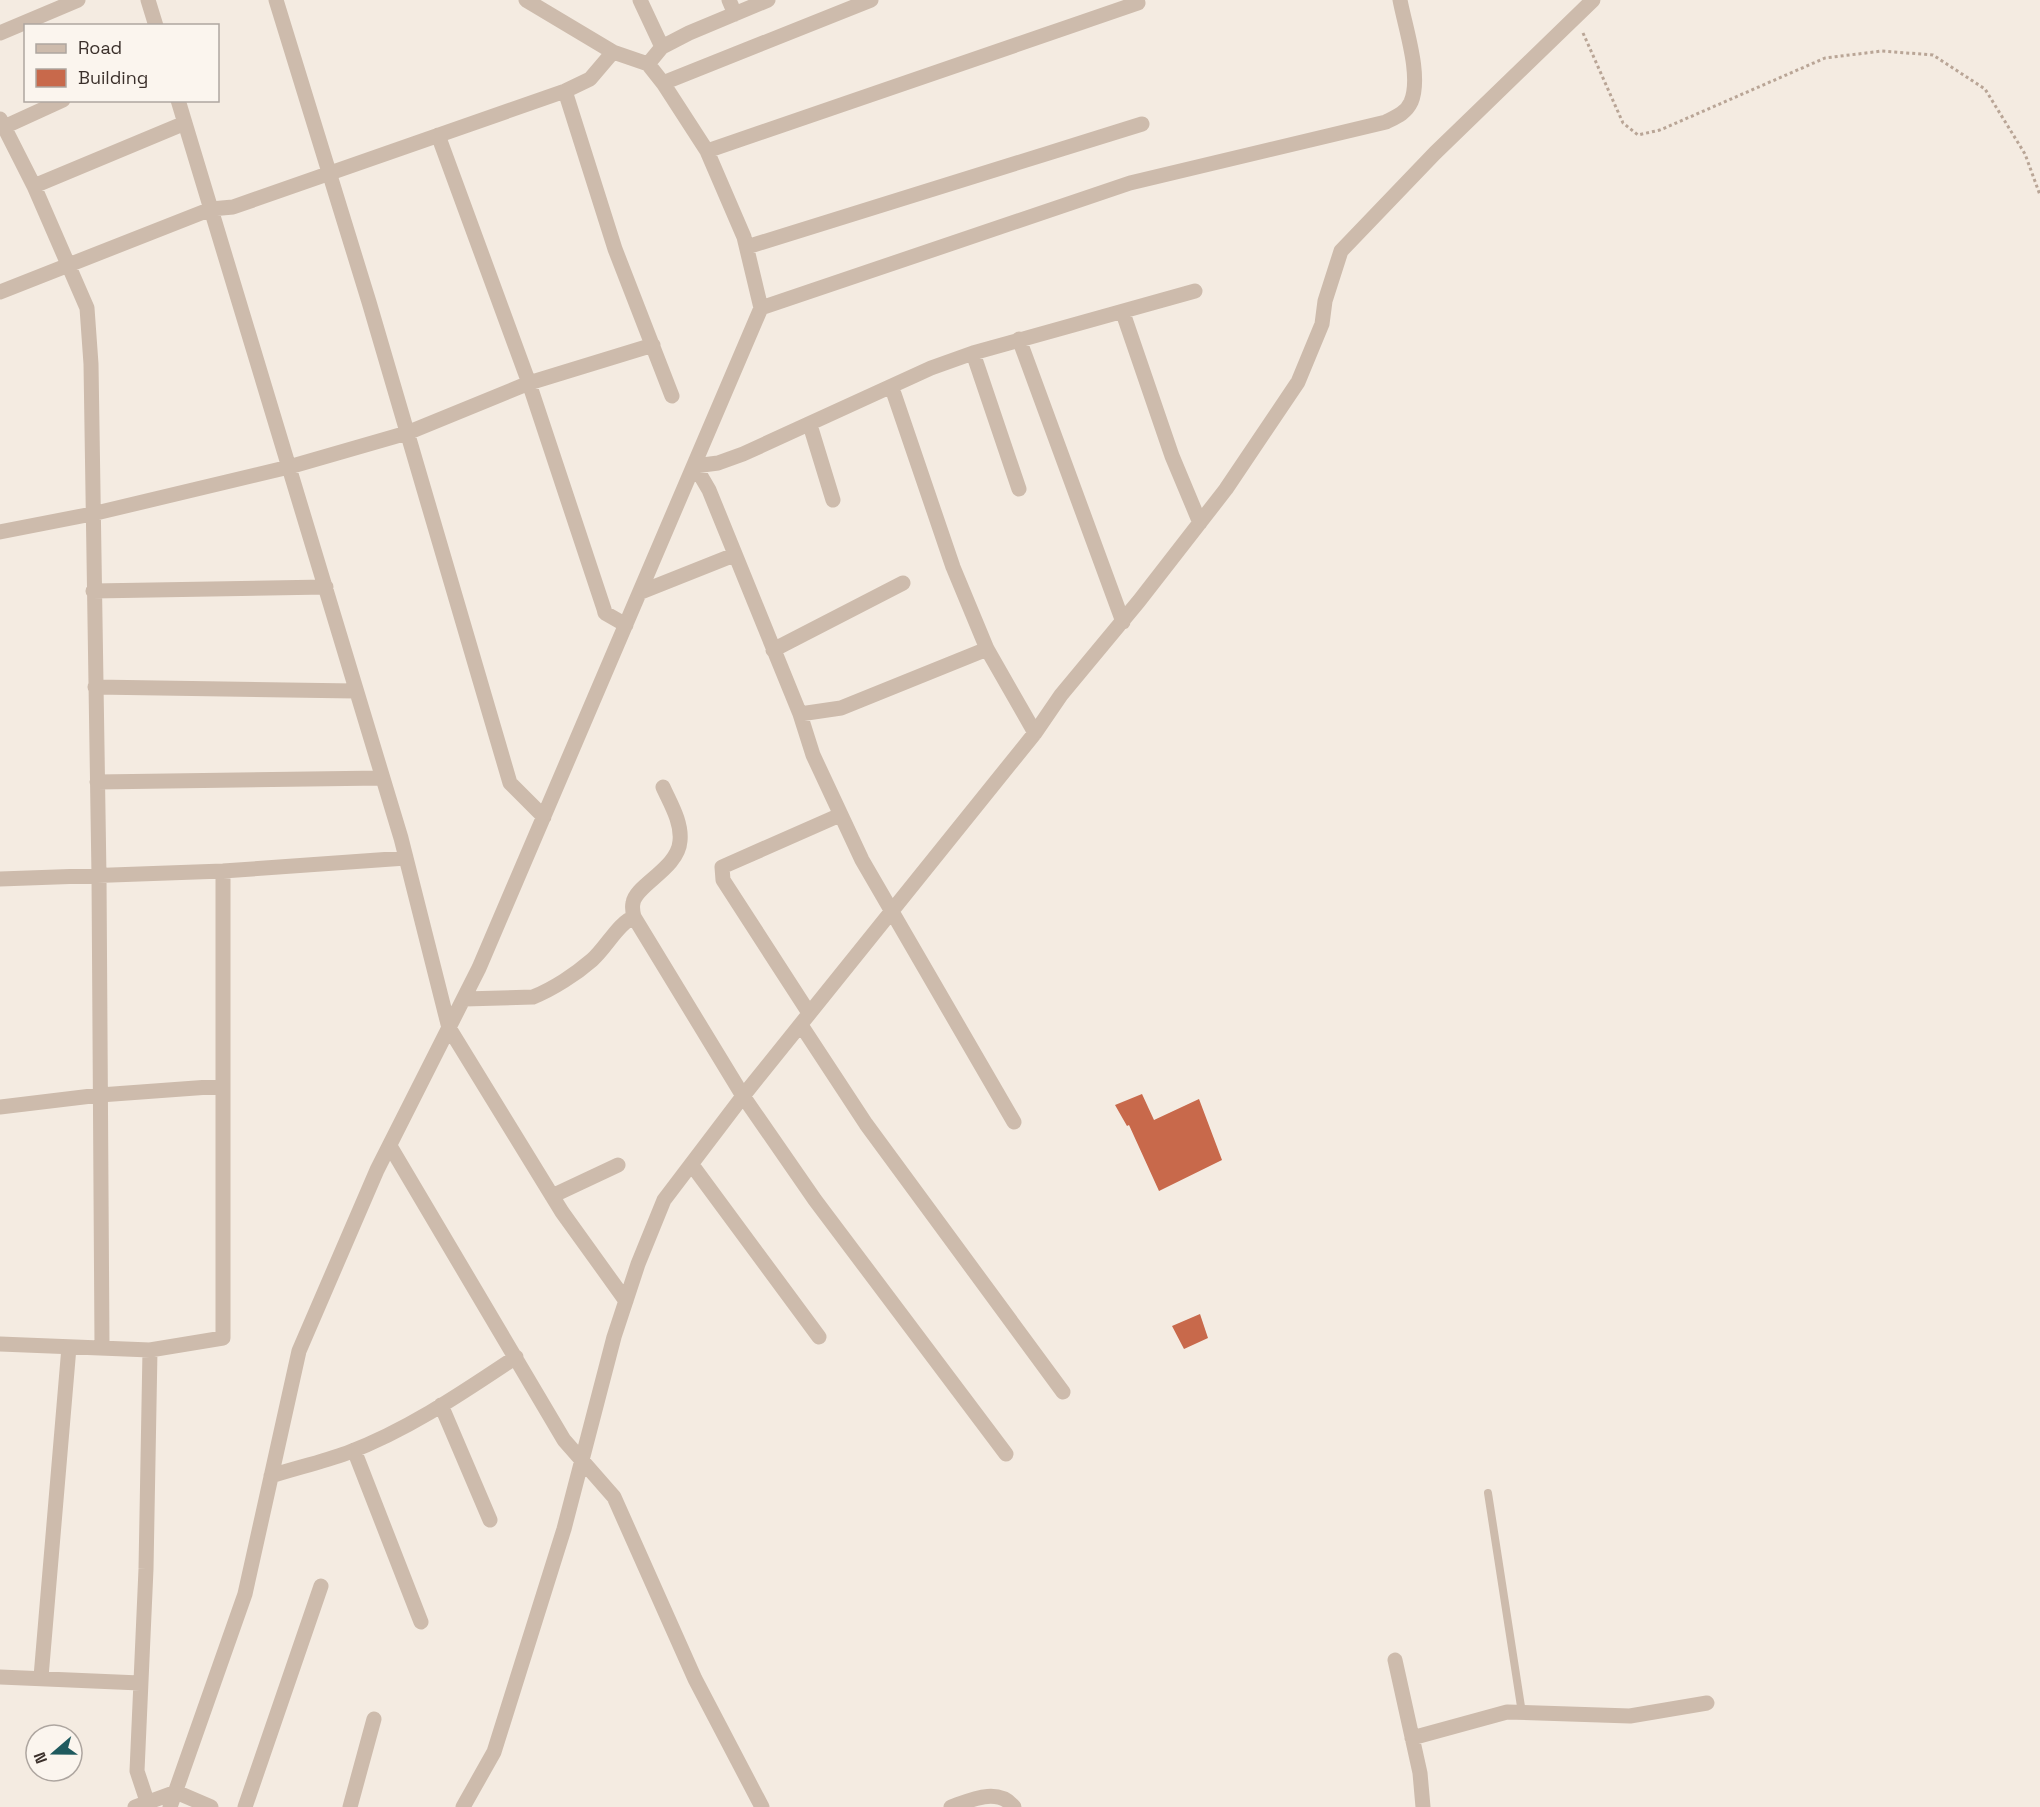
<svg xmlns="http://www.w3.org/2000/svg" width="2040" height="1807" font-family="'Space Grotesk',sans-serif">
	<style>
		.building { fill: #c8694b }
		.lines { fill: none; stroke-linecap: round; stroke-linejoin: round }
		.path { stroke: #b9a596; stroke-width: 3; stroke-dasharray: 3 3; stroke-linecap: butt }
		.lane { stroke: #cdbbac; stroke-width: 8 }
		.street { stroke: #cdbbac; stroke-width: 15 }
	</style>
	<rect width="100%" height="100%" fill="#f4ebe1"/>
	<path class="building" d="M1142 1094 1154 1120 1199 1099 1222 1160 1159 1191 1129 1125 1127 1126 1115 1105Z
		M1200 1314 1208 1338 1184 1349 1172 1326Z"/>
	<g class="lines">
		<path class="path" d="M1583 33 1623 123 1638 135 1660 130 1825 58 1882 51 1933 55 1985 89 2025 154 2040 195"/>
		<path class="lane" d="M1488 1493 1522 1713"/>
		<path class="street" d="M148 0 156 26
			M276 0 369 302 510 783 544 817
			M640 0 662 47 648 64
			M729 0 735 14
			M0 33 78 0
			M662 47 689 33 768 0
			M663 83 871 0
			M565 91 615 249 672 396
			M178 100 401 838 449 1028 562 1212 626 1301
			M0 119 34 186 87 308 91 364 99 876 102 1346
			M4 127 63 100
			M438 135 529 383 604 609 605 613 626 625
			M707 151 1138 3
			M34 186 185 123
			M747 247 1142 124
			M0 292 211 209 233 207 565 91 590 79 613 52
			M761 308 1130 183 1386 122C1396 117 1406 113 1411 102 1422 76 1405 27 1400 0
			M1123 313 1172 456 1200 523
			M1019 339 1123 622
			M973 353 1019 489
			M892 388 953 567 987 649 1035 733
			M810 425 833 500
			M0 532 92 514 289 467 407 433 529 383 653 345
			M93 591 326 587
			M641 592 734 555
			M773 650 903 583
			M95 687 355 691
			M800 714 841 708 987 649
			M97 782 382 778
			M0 879 223 871 406 858
			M634 917 743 1096 815 1200 1006 1454
			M464 999 533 997C553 989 576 974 592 960 606 948 619 922 634 917 633 913 632 907 633 903 635 885 678 869 680 841 682 822 670 803 663 787
			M809 1013 723 880 722 867 840 815
			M801 1025 866 1124 1063 1392
			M0 1107 100 1095 223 1086
			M1014 1122 862 860 813 755 800 714 709 490 695 466 718 463 743 454 931 368 973 353 1195 291
			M390 1146 564 1440 614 1497 695 1679 762 1807
			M692 1165 819 1337
			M552 1196 618 1165
			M0 1344 150 1350 223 1338V871
			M441 1405 490 1520
			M354 1450 421 1622
			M271 1476C296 1468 322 1462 347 1453 408 1430 462 1393 516 1357
			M1395 1660 1420 1773 1423 1807
			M0 1677 140 1683
			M41 1677 69 1347
			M1412 1738 1507 1712 1630 1716 1707 1703
			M135 1807 176 1792 211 1807
			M149 1807 137 1771 146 1569 150 1350
			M170 1807 245 1594 299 1351 377 1170 479 968 761 308 744 237 707 151 663 83 648 64 613 52 526 0
			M245 1807 321 1586
			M350 1807 374 1719
			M463 1807 494 1752 564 1529 614 1337 638 1264 664 1200 743 1096 1035 733 1061 695 1139 601 1226 489 1298 382 1322 324 1325 301 1341 251 1435 153 1593 0
			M951 1807C971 1800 998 1787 1014 1807"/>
	</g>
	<rect x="24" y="24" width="195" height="78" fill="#fbf5ee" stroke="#aea6a0" stroke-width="1.5"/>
	<rect x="36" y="44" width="30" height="9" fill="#cdbbac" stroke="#aea6a0" stroke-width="1.5"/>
	<text x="78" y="54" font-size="18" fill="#3b302b">Road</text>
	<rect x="36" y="69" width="30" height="18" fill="#c8694b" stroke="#aea6a0" stroke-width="1.5"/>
	<text x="78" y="84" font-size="18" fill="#3b302b">Building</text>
	<g transform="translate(54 1753) rotate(250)"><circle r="28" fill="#fbf5ee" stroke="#aea6a0" stroke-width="1.5"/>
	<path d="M0-4.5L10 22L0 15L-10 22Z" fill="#1f5a5e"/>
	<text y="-9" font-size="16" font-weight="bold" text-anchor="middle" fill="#3b302b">N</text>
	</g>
</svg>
